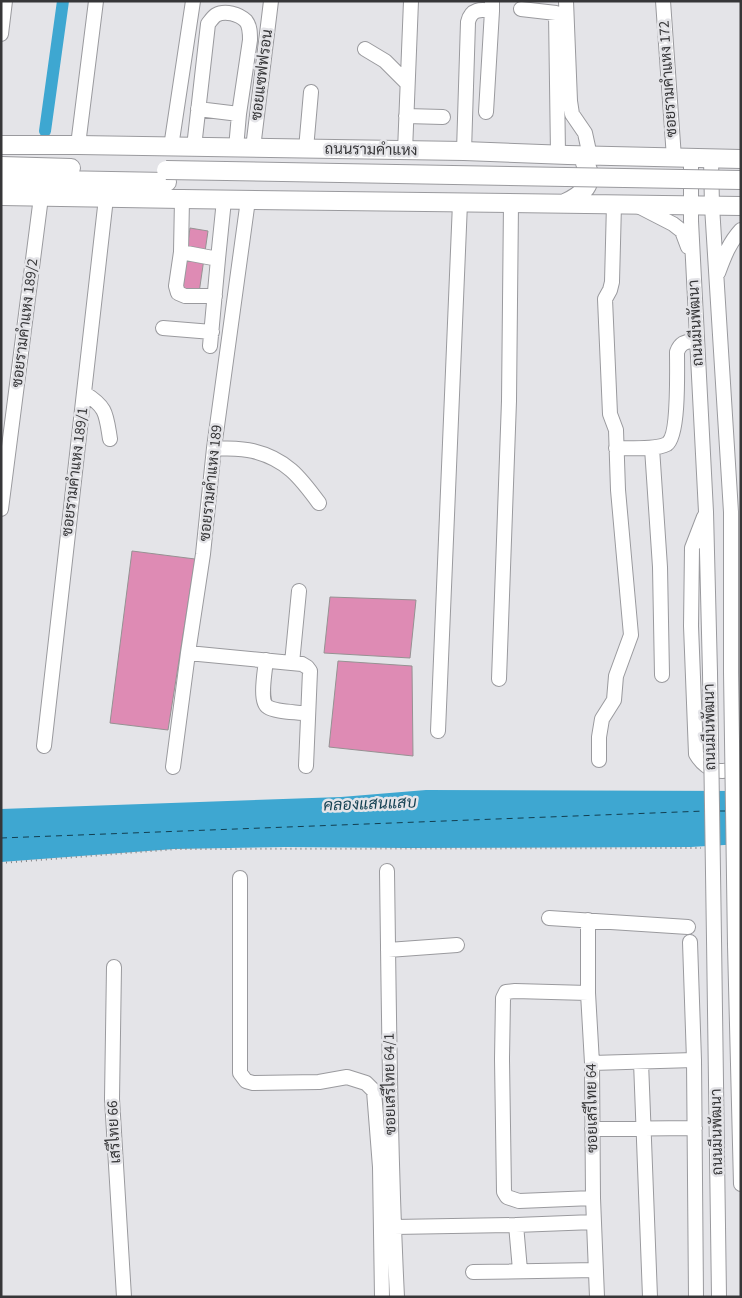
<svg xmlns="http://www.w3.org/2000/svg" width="742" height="1298" font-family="'Source Sans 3',Sarabun,sans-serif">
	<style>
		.water { fill: #3ea7d1 }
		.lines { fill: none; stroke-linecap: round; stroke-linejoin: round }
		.canal { stroke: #3ea7d1; stroke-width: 12 }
		.ferry { stroke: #123f51; stroke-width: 1; stroke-dasharray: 6 5; stroke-linecap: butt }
		.building { fill: #de8bb4; stroke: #969293 }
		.minor-casing { stroke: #9a9a9e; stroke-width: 16 }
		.major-casing { stroke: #9a9a9e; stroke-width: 20 }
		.path { stroke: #858587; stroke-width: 2; stroke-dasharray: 1 4; stroke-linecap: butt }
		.minor { stroke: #fff; stroke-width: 14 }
		.major { stroke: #fff; stroke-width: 18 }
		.minor-bridge-casing { stroke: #9a9a9e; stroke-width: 16; stroke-linecap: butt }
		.major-bridge-casing { stroke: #9a9a9e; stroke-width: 20; stroke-linecap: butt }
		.minor-bridge { stroke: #fff; stroke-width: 14 }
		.major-bridge { stroke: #fff; stroke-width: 18 }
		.labels { text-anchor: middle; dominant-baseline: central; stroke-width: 5; stroke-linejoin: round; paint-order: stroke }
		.street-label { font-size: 15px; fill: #363638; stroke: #e4e4e8 }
		.water-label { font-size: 16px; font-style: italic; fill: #123f51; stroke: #e4e4e8 }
	</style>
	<rect width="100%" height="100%" fill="#e4e4e8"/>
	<path class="water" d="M426 790 741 791V844L691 847 406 848 286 847 174 849 1 862V809L341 797Z"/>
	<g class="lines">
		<path class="canal" d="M45 131 63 1"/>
		<path class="ferry" d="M719 811H727
			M1 838 705 811"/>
	</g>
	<path class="building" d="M190 228 208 231 199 293 181 290Z
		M132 551 195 559 168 730 110 723Z
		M330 597 416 600 410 658 324 653Z
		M338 661 412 666 413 756 329 747Z"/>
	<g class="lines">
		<g class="minor-casing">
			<path id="minor" d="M566 1 570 101 572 114 585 133 590 156
				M663 1 674 158
				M521 9 556 13 558 154
				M1 34 5 1
				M365 49 385 61 407 83
				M198 109 239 114
				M486 112 492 11
				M406 116 443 117
				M78 145 96 1
				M171 147 193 1
				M194 147 208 24C211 20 213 17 216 15 225 10 239 14 246 21 250 26 250 33 250 40L239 114 236 148
				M253 148 271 1
				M306 149 311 92
				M405 151 411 1
				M464 151 468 22C471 9 480 9 492 11V1
				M691 158V221L706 512 710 673
				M711 159 712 206 731 512V672
				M182 199 181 252 218 259 224 200
				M638 206 673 224 682 231 688 247
				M181 252 176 286 178 293 185 296H215
				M718 273C724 257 729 243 741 230
				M163 328 212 332
				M210 346 218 259
				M84 393C107 407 106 414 110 439
				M214 448C227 449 241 448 253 451 286 459 300 477 319 503
				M616 448C629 448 656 450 667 444 679 436 677 368 677 352 681 341 687 342 697 340
				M652 448 660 567 662 675
				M1 509 41 197
				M704 517 692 548 691 626 696 754C706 771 724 777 741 764
				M188 653 302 664 307 667 310 671 306 766
				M266 660C265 671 259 702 268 707 275 712 299 712 308 714
				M292 663 299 591
				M499 679 509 401 511 203
				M438 731 460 203
				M44 746 106 198
				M599 760V737L602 719 614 700 616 676 631 635 618 490 616 430 610 414 605 299 610 290 612 282 614 204
				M173 767 188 653 203 554 214 448 248 200
				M387 871C389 1013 390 1155 397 1297
				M240 878V1073L246 1081 253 1083 319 1082 347 1077 366 1083 374 1091 380 1167 382 1297
				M549 918 688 927
				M588 920V993L592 1063 593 1198 597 1297
				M714 939 719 1297
				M690 942 694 1060
				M735 945 741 1184
				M388 950 457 945
				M114 967 112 1099 124 1297
				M588 993 515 991 506 992 503 998 502 1059 504 1192 507 1197 519 1201 593 1198
				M641 1062 650 1297
				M592 1063 694 1060 696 1297
				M592 1129 695 1128
				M516 1225 520 1270
				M394 1227 516 1225 594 1222
				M473 1272 596 1270"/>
		</g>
		<g class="major-casing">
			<path id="major" d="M1 145H78L464 151 568 155 741 159
				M1 166 71 168
				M1 179 167 182
				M1 196 182 199 741 206
				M565 203C582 195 596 184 585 163"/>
		</g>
		<path class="path" d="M1 863 177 849 701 848"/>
		<use href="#minor" class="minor"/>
		<use href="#major" class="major"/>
		<g class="minor-bridge-casing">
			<path id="minor-bridge" d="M731 672 735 945
				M710 673 714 939"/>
		</g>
		<g class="major-bridge-casing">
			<path id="major-bridge" d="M166 170 741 180"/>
		</g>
		<use href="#minor-bridge" class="minor-bridge"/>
		<use href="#major-bridge" class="major-bridge"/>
	</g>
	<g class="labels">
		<g class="street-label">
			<text transform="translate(262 75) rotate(-83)">ซอยแซฟฟรอน</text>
			<text transform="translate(668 79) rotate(-94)">ซอยรามคำแหง 172</text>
			<text transform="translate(371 150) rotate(1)">ถนนรามคำแหง</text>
			<text transform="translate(25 323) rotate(-83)">ซอยรามคำแหง 189/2</text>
			<text transform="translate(696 323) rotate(-93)">ถนนมีนพัฒนา</text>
			<text transform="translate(75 472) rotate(-83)">ซอยรามคำแหง 189/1</text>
			<text transform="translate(211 483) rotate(-84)">ซอยรามคำแหง 189</text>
			<text transform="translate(710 727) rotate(-91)">ถนนมีนพัฒนา</text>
			<text transform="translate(390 1084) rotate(-91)">ซอยเสรีไทย 64/1</text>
			<text transform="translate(592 1108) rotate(-91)">ซอยเสรีไทย 64</text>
			<text transform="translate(114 1132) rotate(-93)">เสรีไทย 66</text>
			<text transform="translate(717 1132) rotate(-91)">ถนนมีนพัฒนา</text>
		</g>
		<g class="water-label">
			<text transform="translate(370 804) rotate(-2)">คลองแสนแสบ</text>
		</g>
	</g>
	<rect width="742" height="1298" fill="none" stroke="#363638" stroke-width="5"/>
</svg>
